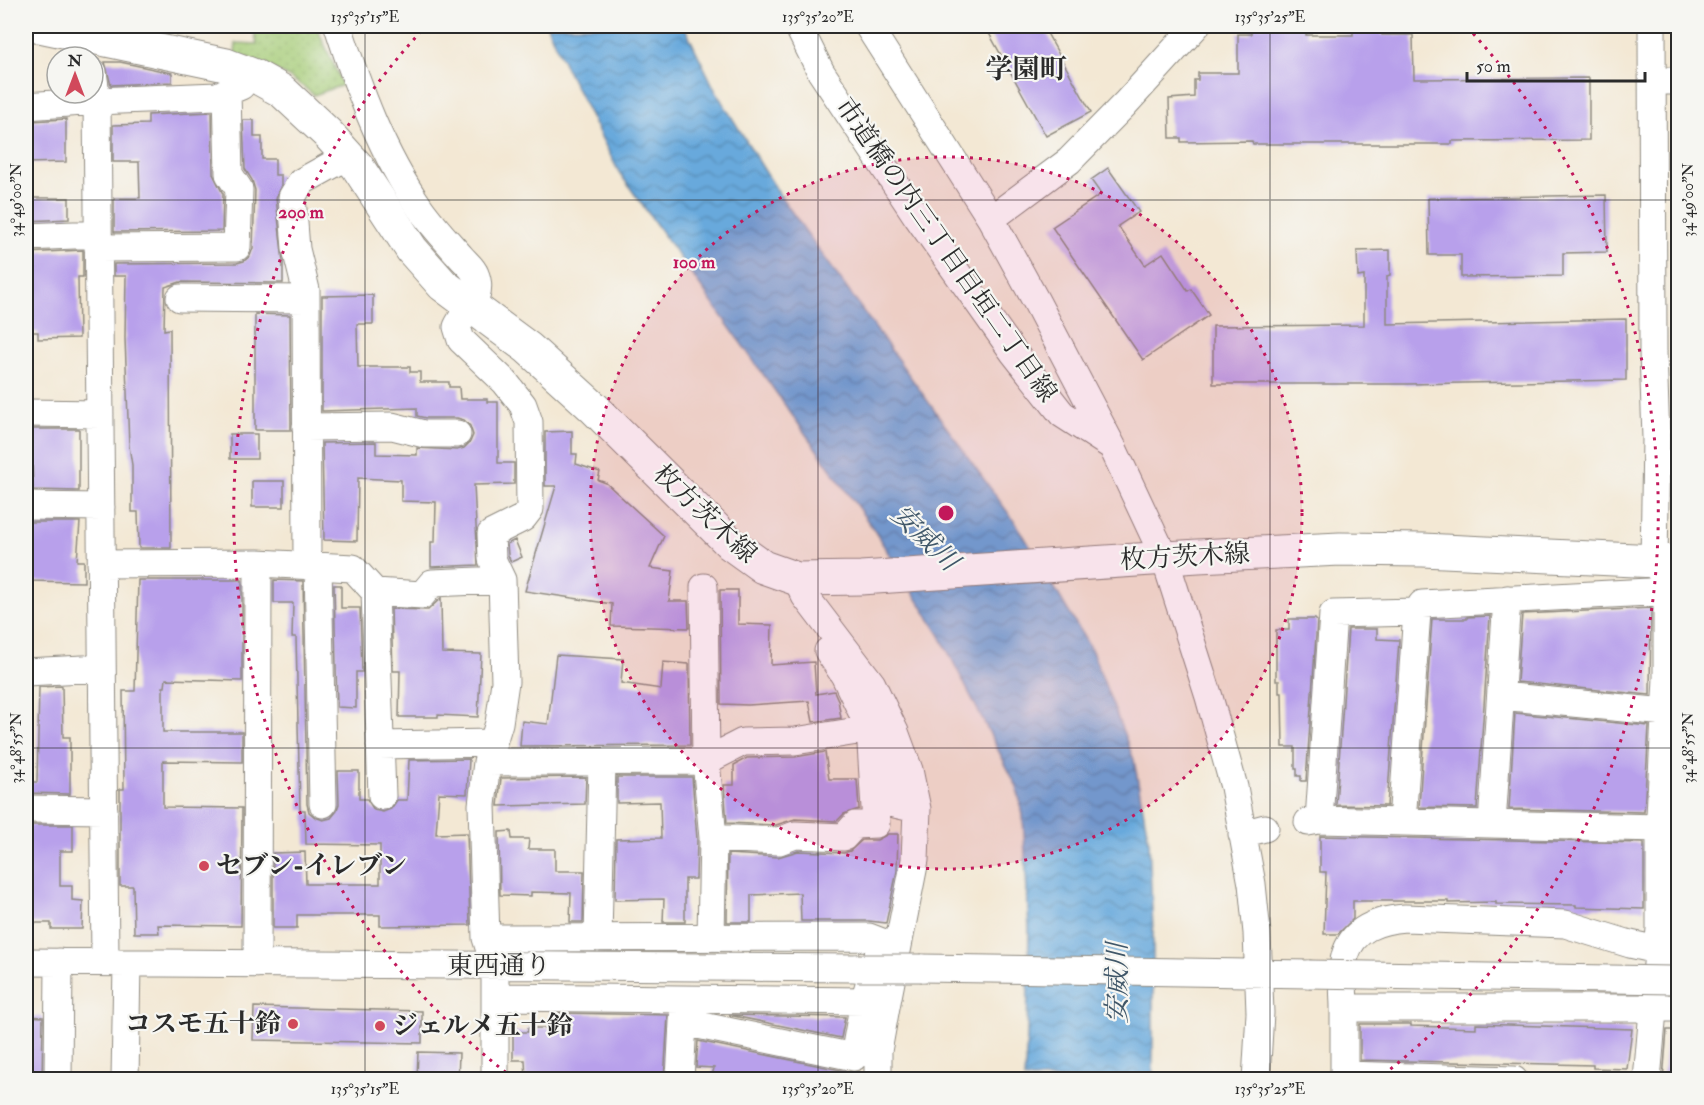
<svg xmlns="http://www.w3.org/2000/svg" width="1704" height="1105" font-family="'IM FELL Double Pica','Noto Serif JP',serif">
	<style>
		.grass { fill: url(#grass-dots); stroke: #687c51; stroke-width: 1.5 }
		.water { fill: url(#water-waves); stroke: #4a6a84; stroke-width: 1.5 }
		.building { fill: #b8a0eb }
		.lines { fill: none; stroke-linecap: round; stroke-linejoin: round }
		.minor-casing { stroke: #8f8a80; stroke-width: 29 }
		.major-casing { stroke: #8f8a80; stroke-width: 35 }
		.minor { stroke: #fff; stroke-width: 27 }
		.major { stroke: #fff; stroke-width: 33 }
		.minor-bridge-casing { stroke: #8f8a80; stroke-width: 29; stroke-linecap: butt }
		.minor-bridge { stroke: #fff; stroke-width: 27 }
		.ticks { fill: none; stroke: #2b2b2b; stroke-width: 1.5; stroke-opacity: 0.45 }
		.ring { fill: none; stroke: #c2185b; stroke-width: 3; stroke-dasharray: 3 6 }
		.poi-dot { fill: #d1495b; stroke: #f6f6f2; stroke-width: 2 }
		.labels { text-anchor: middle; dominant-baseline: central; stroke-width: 4.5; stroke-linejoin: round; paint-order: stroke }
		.street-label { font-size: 26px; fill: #2b2b2b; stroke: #f6f6f2 }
		.poi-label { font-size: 26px; font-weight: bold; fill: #2b2b2b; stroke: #f6f6f2; text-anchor: start }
		.neighbourhood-label { font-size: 27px; font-weight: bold; fill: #2b2b2b; stroke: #f6f6f2 }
		.water-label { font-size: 27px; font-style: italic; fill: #405769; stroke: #f6f6f2 }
		.centre { fill: #c2185b; stroke: #f6f6f2; stroke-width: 3 }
		.ring-label { font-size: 18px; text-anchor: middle; font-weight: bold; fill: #c2185b; stroke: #f6f6f2; stroke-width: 4.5; stroke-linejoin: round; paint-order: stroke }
		.neatline { fill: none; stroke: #2b2b2b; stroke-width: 2 }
		.ticks-label { font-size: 15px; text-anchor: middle; fill: #2b2b2b }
	</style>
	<defs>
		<pattern id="grass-dots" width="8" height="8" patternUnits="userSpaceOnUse" patternTransform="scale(1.5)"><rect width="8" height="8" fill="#a6cc77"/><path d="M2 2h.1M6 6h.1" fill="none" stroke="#8faf67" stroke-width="1.8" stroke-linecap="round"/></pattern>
		<pattern id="water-waves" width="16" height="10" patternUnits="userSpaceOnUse" patternTransform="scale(1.5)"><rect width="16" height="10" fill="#68a9dc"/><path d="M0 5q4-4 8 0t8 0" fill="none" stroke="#568ab3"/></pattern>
	</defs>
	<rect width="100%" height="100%" fill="#f6f6f2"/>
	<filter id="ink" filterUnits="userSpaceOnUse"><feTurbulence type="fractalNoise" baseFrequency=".0167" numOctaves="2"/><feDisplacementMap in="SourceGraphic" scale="12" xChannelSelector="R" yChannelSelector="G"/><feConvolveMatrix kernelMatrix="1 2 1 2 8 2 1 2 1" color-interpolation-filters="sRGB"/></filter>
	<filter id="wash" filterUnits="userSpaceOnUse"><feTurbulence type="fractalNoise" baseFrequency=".008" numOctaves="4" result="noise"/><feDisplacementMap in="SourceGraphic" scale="24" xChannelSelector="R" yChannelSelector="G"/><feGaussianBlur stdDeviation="1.35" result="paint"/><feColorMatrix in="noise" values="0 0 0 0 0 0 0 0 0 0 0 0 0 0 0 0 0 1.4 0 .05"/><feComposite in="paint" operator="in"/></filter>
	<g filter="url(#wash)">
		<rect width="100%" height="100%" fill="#f3e8d4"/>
		<path class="grass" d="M253 26H316L343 85 314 95C287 73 267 65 235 54L236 43 257 44Z"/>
		<path class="water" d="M547 26H684L716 92 781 197 1019 528 1092 651 1134 760 1149 842 1153 931V1079H1024L1027 1040 1029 929 1023 815 1017 787 939 634 874 530 619 172 566 68Z"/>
		<g id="blocks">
			<path class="building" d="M985 26H1043L1091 112 1046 136Z
				M1251 26H1306V35H1353V26H1382V35H1413L1414 79 1589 78V140L1452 141V144H1253L1252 141 1181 142V138H1170L1169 99 1194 97V80H1198V73H1238V34H1251Z
				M105 62H120L172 73V82L111 85Z
				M212 112 213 174 223 194 222 231 114 232V198H140L139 162H113V125L148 124V115Z
				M66 119V162L26 163V126H31V121Z
				M243 120H254V137H262V159H275V175H281V185L276 198 283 262V283L180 282 165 287 164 330 170 329 171 548H139L138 512H132V465L129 446 125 338 126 276H114V264L237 263 244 261 250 256 253 248 255 190 252 180 245 169Z
				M1108 168 1139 212 1118 226 1145 265 1163 253 1188 291 1191 289 1209 315 1143 360 1052 227 1101 194 1091 180Z
				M1606 195 1607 252 1563 253V276L1461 277V255H1429L1428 198Z
				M26 198H69V219L26 221Z
				M83 250V277H78L79 338 38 339V332H26V253Z
				M1390 250V275L1387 276V324L1626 319V380L1407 384H1213V326L1364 325V276L1358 277 1357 251Z
				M373 295V324H357L358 367H410V372H420V382H449V387H459L460 399H487V402H498V463H514V484L474 485 478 565 431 567V542H435L436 502 401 501V480L358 478 357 541 324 540 322 443 376 442V454L417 455V448L457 450 464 448 470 442 473 435 470 426 464 420 457 418H426L417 416V408L322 411V296Z
				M255 314 290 315 291 430H255Z
				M26 429H79V491L33 490 32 456H26Z
				M572 431V454H577L576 464 600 472 598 480 606 483 664 536 650 568 673 571 669 601H688L689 628 611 626 612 604 525 591 556 486H545V432Z
				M230 434H257V459H230Z
				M252 481H284V507H252Z
				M26 522H80L77 561H84V582L26 581Z
				M515 540 522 557 511 562 508 555 507 544Z
				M138 580H242V681L166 679 165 687H163V732H242V762L163 761V807L242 808 241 926 158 925 159 933H134L133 886H120V789H124L123 691H135Z
				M274 580 303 581 307 804 309 812 315 817 323 820 331 818 336 812 339 804 338 771H359V799H367L374 810 383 812 391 809 397 800H407L409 760 469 759 467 794 439 793 436 834 467 833 470 925 380 926V915H297V928H273V853L305 852 306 884H380V845L306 844 305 810H300L296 637H292L293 603H274Z
				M334 585H341V608H360L362 672H356V708L337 707Z
				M720 590H738V624L772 625 771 665 814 662 816 694 834 691 838 700 841 718 813 722 809 701 748 705 721 704Z
				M441 598 442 653 481 654 478 717 438 715V717H399L400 671H393L391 609 428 610Z
				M1651 608 1650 695 1517 682 1522 614Z
				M1490 616 1477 808 1419 807 1432 619H1467V617Z
				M1289 619H1315L1317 621 1306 781H1301V776H1297V769H1295V747H1283L1282 693H1279V681H1276V630H1289Z
				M1348 629H1377V639L1399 640 1387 806 1336 805Z
				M556 655 623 659 621 683 661 689 663 662 689 664 690 745 520 746 522 721 548 724Z
				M62 686 63 737H70V794L26 793V782H37L39 687Z
				M1515 713 1649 726 1644 812 1509 809Z
				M825 752 829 779H857L859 809 844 814 837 821 795 819 776 825 727 823 724 785H734V765L747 758 795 757Z
				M1678 762V858H1676V816Z
				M586 777 585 804 498 806 501 778Z
				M617 777H692L697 839 696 879H685V922H663L664 899 615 900 616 839 661 838 660 802 617 803Z
				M26 825H73V851H60V886H72V900L83 901 82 929H51V923H26Z
				M511 831 512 839H529L528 849H555V871H584L583 922H570L571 893 531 892V896L500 895 499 832Z
				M888 834H898L897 871 886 923 869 921H801L800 893 751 895V922H727L728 854 778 857 798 851 844 853 850 851 862 840H877Z
				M1320 836 1644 843V909L1576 907V905L1496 904V902L1448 903V901H1353V919L1338 934H1324L1326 872H1320Z
				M254 1007 422 1011V1043L253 1040Z
				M559 1013 668 1015 664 1080H526L525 1060H513V1032H528V1028H559Z
				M729 1015 845 1017 841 1038Z
				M26 1016 43 1017 42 1080H26Z
				M1360 1024H1411V1026L1476 1028V1024L1632 1029 1627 1069 1593 1068V1065L1360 1060Z
				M1667 1030H1678V1080H1663Z
				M698 1041 845 1071 844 1080H711L714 1068 696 1067Z
				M418 1052 459 1053 458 1080 417 1079Z"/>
		</g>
	</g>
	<g filter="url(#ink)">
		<use href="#blocks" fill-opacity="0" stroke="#8f8a80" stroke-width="1.5"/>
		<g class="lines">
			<g class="minor-casing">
				<path id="minor" d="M338 26C358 88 382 154 420 208 432 225 447 241 461 257 465 262 473 268 475 274 485 297 465 309 457 327L461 340 505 382 523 405 529 422 530 509 523 518 491 534 492 559 502 580 505 682 499 723 487 762 482 805 486 938 495 967V1080
					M798 26 821 72 916 215 1014 353 1062 414 1110 445
					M868 26 991 219 1036 301 1112 446 1165 559 1209 697 1234 787 1252 884 1257 933 1260 1013 1256 1080
					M93 72 97 101 105 962
					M1653 81H1678
					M26 106 97 101 217 96 241 86
					M991 219 1069 161 1125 104 1196 26
					M26 237 98 234
					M98 248 237 247 239 189 229 174 227 92
					M180 298 306 299
					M26 413 100 414
					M306 427 392 426 424 434H457
					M26 506 101 507
					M101 564 258 563 353 568 375 592 422 595 432 583 502 580
					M307 566 306 290 296 249 292 197 301 182 348 156
					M318 566 323 804
					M797 579 805 596 872 684 895 732 909 770 917 809 915 860 886 1007 878 1051V1080
					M704 587 706 761 713 838 711 936
					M375 592 382 796
					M26 672 102 668
					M1501 696 1665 712
					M380 745 492 743
					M487 762 706 761 743 742 795 741 870 729 886 766 895 804 917 809
					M26 809 104 810
					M1319 820 1333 614 1417 612 1422 604 1667 591
					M1308 822 1319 820 1660 828
					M1402 822 1417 612
					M1492 824 1507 599
					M1242 834 1265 828
					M713 838 779 841 795 835 844 837 855 825 876 824 870 729 844 675 828 651
					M486 938 869 937 882 942 864 1001 854 1057 683 1022
					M598 938 602 762
					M26 962 857 968
					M257 964 258 563
					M922 968 1309 974
					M496 997 864 1001 881 1006
					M1344 1008C1344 993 1341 970 1345 956 1353 928 1379 920 1405 918L1565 924 1630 944 1658 950H1678
					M1344 1075 1514 1080
					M58 1080 59 962
					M125 1080 127 963
					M680 1080 684 1003
					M1344 1080V1008H1678
					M1647 1080 1660 929V816L1667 678V582L1654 562 1656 438 1653 352 1652 26"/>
			</g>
			<g class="major-casing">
				<path id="major" d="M40 26 226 65 255 76 282 91 327 133 357 166 412 250 443 285 528 348 594 408 731 544 763 567 797 579 861 578 1198 556 1340 549 1423 550 1678 562"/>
			</g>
			<use href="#minor" class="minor"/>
			<use href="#major" class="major"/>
			<g class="minor-bridge-casing">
				<path id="minor-bridge" d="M857 968H922
					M1309 974 1672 980"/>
			</g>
			<use href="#minor-bridge" class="minor-bridge"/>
		</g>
	</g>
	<path class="ticks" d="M365 26V1080M818 26V1080M1270 26V1080M26 200H1678M26 748H1678"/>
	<circle cx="946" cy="513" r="356" fill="#c2185b" fill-opacity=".12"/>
	<g class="ring">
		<circle cx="946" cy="513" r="356"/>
		<path d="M513 1078A712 712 0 0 1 425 27M1467 27A712 712 0 0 1 1379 1078"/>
	</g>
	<g class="poi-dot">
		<circle cx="204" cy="866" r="6"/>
		<circle cx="293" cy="1024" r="6"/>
		<circle cx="380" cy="1026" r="6"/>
	</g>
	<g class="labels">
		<g class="street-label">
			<text transform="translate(946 250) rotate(55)">市道橋の内三丁目目垣二丁目線</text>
			<text transform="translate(705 514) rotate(43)">枚方茨木線</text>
			<text transform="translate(1185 557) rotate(-3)">枚方茨木線</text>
			<text x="499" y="966">東西通り</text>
		</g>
		<g class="poi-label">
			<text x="216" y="866">セブン-イレブン</text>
			<text x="281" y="1024" text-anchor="end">コスモ五十鈴</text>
			<text x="392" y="1026">ジェルメ五十鈴</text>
		</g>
		<g class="neighbourhood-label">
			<text x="1026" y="69">学園町</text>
		</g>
		<g class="water-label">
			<text transform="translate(925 538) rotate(44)">安威川</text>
			<text transform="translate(1117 983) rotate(-90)">安威川</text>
		</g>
	</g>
	<circle cx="946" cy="513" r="9" class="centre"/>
	<g class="ring-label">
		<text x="301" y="218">200 m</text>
		<text x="694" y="268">100 m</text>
	</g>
	<rect width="1704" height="1105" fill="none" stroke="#f6f6f2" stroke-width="66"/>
	<g transform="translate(75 75)"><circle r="28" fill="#f6f6f2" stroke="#a5a5a2" stroke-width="1.5"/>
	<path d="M0-4.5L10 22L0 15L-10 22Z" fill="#d1495b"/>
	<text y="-9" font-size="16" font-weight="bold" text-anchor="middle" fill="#2b2b2b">N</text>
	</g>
	<path d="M1467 72v9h178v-9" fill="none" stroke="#2b2b2b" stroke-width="3"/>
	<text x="1476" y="72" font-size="18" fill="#2b2b2b" stroke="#f6f6f2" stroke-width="4.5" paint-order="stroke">50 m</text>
	<rect x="33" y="33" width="1638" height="1039" class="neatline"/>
	<g class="ticks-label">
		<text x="365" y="22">135°35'15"E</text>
		<text x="818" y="22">135°35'20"E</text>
		<text x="1270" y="22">135°35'25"E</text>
		<text transform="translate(16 200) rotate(-90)" y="5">34°49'00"N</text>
		<text transform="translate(1688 200) rotate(-90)" y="5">34°49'00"N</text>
		<text transform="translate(16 748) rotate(-90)" y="5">34°48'55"N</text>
		<text transform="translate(1688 748) rotate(-90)" y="5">34°48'55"N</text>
		<text x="365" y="1094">135°35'15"E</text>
		<text x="818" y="1094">135°35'20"E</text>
		<text x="1270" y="1094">135°35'25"E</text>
	</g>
</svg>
